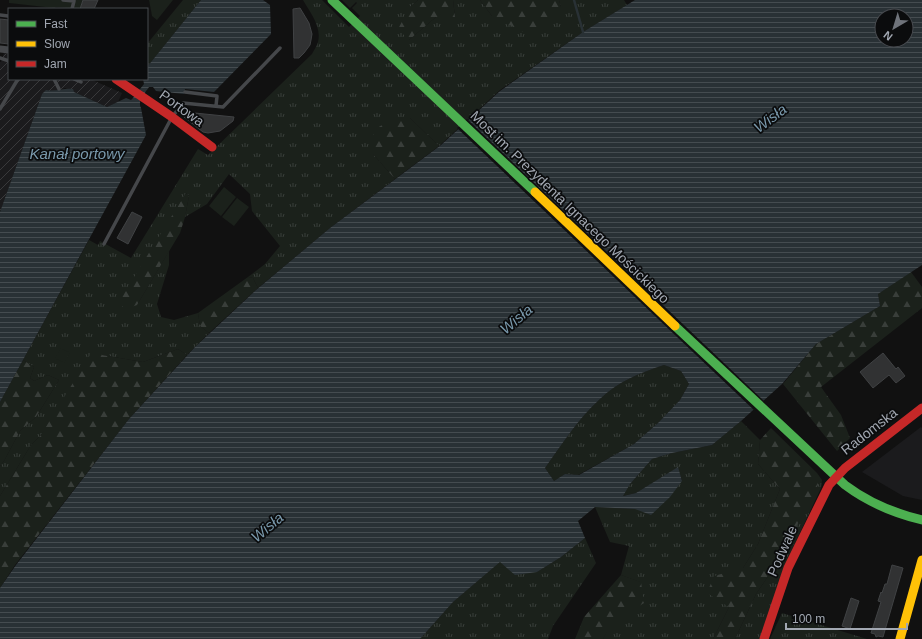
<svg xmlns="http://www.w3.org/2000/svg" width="922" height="639" font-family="Arial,sans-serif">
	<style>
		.built { fill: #1b1b1d }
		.industrial { fill: url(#industrial-furrows) }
		.grass { fill: url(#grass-tufts) }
		.forest { fill: url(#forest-firs) }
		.park { fill: #1b211b }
		.water { fill: url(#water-rules); fill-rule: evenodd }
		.pier { fill: #111 }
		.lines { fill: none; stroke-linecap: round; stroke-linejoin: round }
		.stream { stroke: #293135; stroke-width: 2.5 }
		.building { fill: #313233; stroke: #404244 }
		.lane { stroke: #45474a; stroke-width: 3.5 }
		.street { stroke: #45474a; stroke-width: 7 }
		.fast { stroke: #4caf50; stroke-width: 9 }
		.slow { stroke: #ffc107; stroke-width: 9 }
		.jam { stroke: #c62828; stroke-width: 9 }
		.labels { text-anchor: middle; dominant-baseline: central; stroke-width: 3.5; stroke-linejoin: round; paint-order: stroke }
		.street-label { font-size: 14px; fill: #a2a8b2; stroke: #0b0c0d }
		.water-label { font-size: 15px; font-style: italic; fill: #7a99ac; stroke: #0b0c0d }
	</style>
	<defs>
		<pattern id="industrial-furrows" width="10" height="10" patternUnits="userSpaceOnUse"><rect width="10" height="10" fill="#1b1b1d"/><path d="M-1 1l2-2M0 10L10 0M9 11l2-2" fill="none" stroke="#39393b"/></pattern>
		<pattern id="grass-tufts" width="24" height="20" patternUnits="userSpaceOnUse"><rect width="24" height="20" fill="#1b211b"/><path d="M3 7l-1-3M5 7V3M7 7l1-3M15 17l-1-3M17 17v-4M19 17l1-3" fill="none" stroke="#393e3a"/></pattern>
		<pattern id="forest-firs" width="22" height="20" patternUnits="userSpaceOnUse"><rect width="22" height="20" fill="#1b211b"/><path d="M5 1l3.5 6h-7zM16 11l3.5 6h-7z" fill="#393e3a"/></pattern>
		<pattern id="water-rules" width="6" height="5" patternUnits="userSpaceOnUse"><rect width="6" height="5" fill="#293135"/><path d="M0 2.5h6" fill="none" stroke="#454c50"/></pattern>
	</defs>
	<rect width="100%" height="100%" fill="#111"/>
	<path class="built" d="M921 427 922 428V500L903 496 862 472Z"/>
	<path class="industrial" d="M4 53 9 54V79H90L122 93 118 102 107 107 65 88 42 94 0 212V62H1Z"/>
	<path class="grass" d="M183 0H201L147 67V44Z
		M303 0H322L349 27 360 16 352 8 357 3 356 2 350 8 342 0H418L410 7 409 40 436 17H455L453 0H480L492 16 561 7 559 0H624L627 5 583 32 500 90 439 146 410 118 373 154 395 179 330 228 258 288 253 278 248 277 265 264 280 246 252 211 250 194 229 174 207 204 185 217 189 196 186 193 137 305 169 251V265L157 304 161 317 174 320 198 313 200 326 209 333 187 355 178 349 143 362 102 355 41 435 31 445 0 496V466L4 461 20 431 36 417 59 380 48 375 34 381 30 378 34 367 23 360 89 240 98 245 100 241 131 258 198 149 208 155 312 54C314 50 317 46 318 42 322 27 310 12 303 0Z
		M664 365 681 371 689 384 680 400 658 423 634 444 578 475 565 474 554 481 545 468C562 444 578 419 600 399 617 382 642 372 664 365Z
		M741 421 760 440 758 464 780 489 758 544 743 568 729 607 713 639H603L611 623 640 582 621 575 629 546 610 542 595 507 636 509 682 480 677 468 636 493 622 496 630 484 652 459 672 453 712 445Z
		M817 473 822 480 821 488 790 554 761 639H735L756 594 777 563 817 485Z
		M585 538 596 563 553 626 548 639H420L453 602 501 561 537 572 561 557Z
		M782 613 867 639H770Z"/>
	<path class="forest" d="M418 0H453L455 17H436L409 40 398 29 410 7Z
		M480 0H559L561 7 533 37 492 16Z
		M410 118 439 146 395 179 373 154 374 130 390 120Z
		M186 193 189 196 185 217 180 233 137 305 126 309 118 303Z
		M911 272 922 287V308L821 387 841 415 850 438 837 451 783 384 816 344 880 306 878 294Z
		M248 277 253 278 258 288 209 333 200 326 198 313Z
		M95 347 100 349 102 355 143 362 178 349 187 355 129 419 15 565 0 588V496L31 445 41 435Z
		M23 360 34 367 30 378 34 381 48 375 59 380 36 417 20 431 4 461 0 466V402Z
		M771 428 817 473 818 485 777 563 756 594 735 639H713L729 607 707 593 714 576 743 568 758 544 780 489 758 464 760 440Z
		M621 575 641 582 644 603 612 623 603 639H575L584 617Z"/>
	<path class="park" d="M9 0H83L80 9 56 7 54 8 9 3Z
		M149 0H173L157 20 152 16Z
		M224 187 236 197 221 216 209 206Z
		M237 198 249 207 234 226 222 217Z
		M61 348 70 353 64 363 55 358Z"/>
	<path class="water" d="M201 0H263L270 5 271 34 214 92 185 89 184 94 156 91 153 87H149C145 93 137 101 141 108L146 135 0 402V212L42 94 46 90C56 92 63 88 73 89L74 92 107 107 126 98 131 100 133 98 144 84 143 79H147V67Z
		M635 0H922V265L878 294 880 306 816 344 782 384 741 421 712 445 672 453 652 459 630 484 623 496 636 493 678 467 682 481 670 497 651 515 635 509 595 507 578 521 585 538 561 557 537 572 515 575 500 562 453 602 420 639H0V588L16 565 129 419 195 347 256 290 330 228 441 145 500 91 583 32ZM882 16H906V40H882ZM664 365 681 371 689 384 680 400 658 423 634 444 579 475 565 474 554 481 545 468C562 444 578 419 600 399 617 382 642 372 664 365Z"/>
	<path class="pier" d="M467 119 765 402 755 411 457 128Z"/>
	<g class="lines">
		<path class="stream" d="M574 0 583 32"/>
	</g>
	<path class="building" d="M83 0H98L94 9H80Z
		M300 8 309 23 312 34 311 40 310 45 304 53 299 58H294L293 9Z
		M0 19 9 20V44L0 43Z
		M185 112 234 117 233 121 220 131 208 133 203 132 184 117Z
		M132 212 142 217 128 244 117 238Z
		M883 353 896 369 898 367 905 376 896 383 889 375 873 388 860 372Z
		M892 565 903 568 883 637 878 636 876 637 875 634 871 633 881 602 878 601 881 592 882 593 885 584H887Z
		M851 598 859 601 850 629 842 626Z"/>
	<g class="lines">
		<path class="lane" d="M63 0 74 1
			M72 9 74 1
			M0 15 8 16
			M0 58 9 61
			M54 79 59 89
			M74 79 81 82
			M185 92 217 96 216 106
			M0 109 18 79
			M104 244 172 117 183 103 223 107 280 48"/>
		<path class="street" d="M0 49 9 50"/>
		<path class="fast" d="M332 0 535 192
			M675 326 845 485C869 503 893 513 922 520"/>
		<path class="slow" d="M535 192 675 326
			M900 639 922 560"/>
		<path class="jam" d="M116 79 172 117 212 147
			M764 639 788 568 829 485 845 468 922 408"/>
	</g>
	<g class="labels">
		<g class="street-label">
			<text transform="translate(182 108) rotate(36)">Portowa</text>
			<text transform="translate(570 207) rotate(44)">Most im. Prezydenta Ignacego Mościckiego</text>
			<text transform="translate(869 431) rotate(-38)">Radomska</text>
			<text transform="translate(782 551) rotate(-66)">Podwale</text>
		</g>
		<g class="water-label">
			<text transform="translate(770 118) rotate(-37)">Wisła</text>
			<text x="77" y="153">Kanał portowy</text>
			<text transform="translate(516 319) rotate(-40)">Wisła</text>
			<text transform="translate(267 527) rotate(-40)">Wisła</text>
		</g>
	</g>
	<rect x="8" y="8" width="140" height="72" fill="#0b0c0d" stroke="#474a4f"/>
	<rect x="16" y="21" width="20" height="6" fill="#4caf50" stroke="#474a4f"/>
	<text x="44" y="28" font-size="12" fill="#a2a8b2">Fast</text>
	<rect x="16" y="41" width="20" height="6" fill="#ffc107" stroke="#474a4f"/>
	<text x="44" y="48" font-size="12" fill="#a2a8b2">Slow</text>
	<rect x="16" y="61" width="20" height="6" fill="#c62828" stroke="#474a4f"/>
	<text x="44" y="68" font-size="12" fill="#a2a8b2">Jam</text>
	<g transform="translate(894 28) rotate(218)"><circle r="19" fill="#0b0c0d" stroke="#474a4f"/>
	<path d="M0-3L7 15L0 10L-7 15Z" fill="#6f737a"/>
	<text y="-6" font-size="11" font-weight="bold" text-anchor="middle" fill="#a2a8b2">N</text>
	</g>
	<path d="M786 623v6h121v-6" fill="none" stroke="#a2a8b2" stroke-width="2"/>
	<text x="792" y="623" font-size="12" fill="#a2a8b2" stroke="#0b0c0d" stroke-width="3" paint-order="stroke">100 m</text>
</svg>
